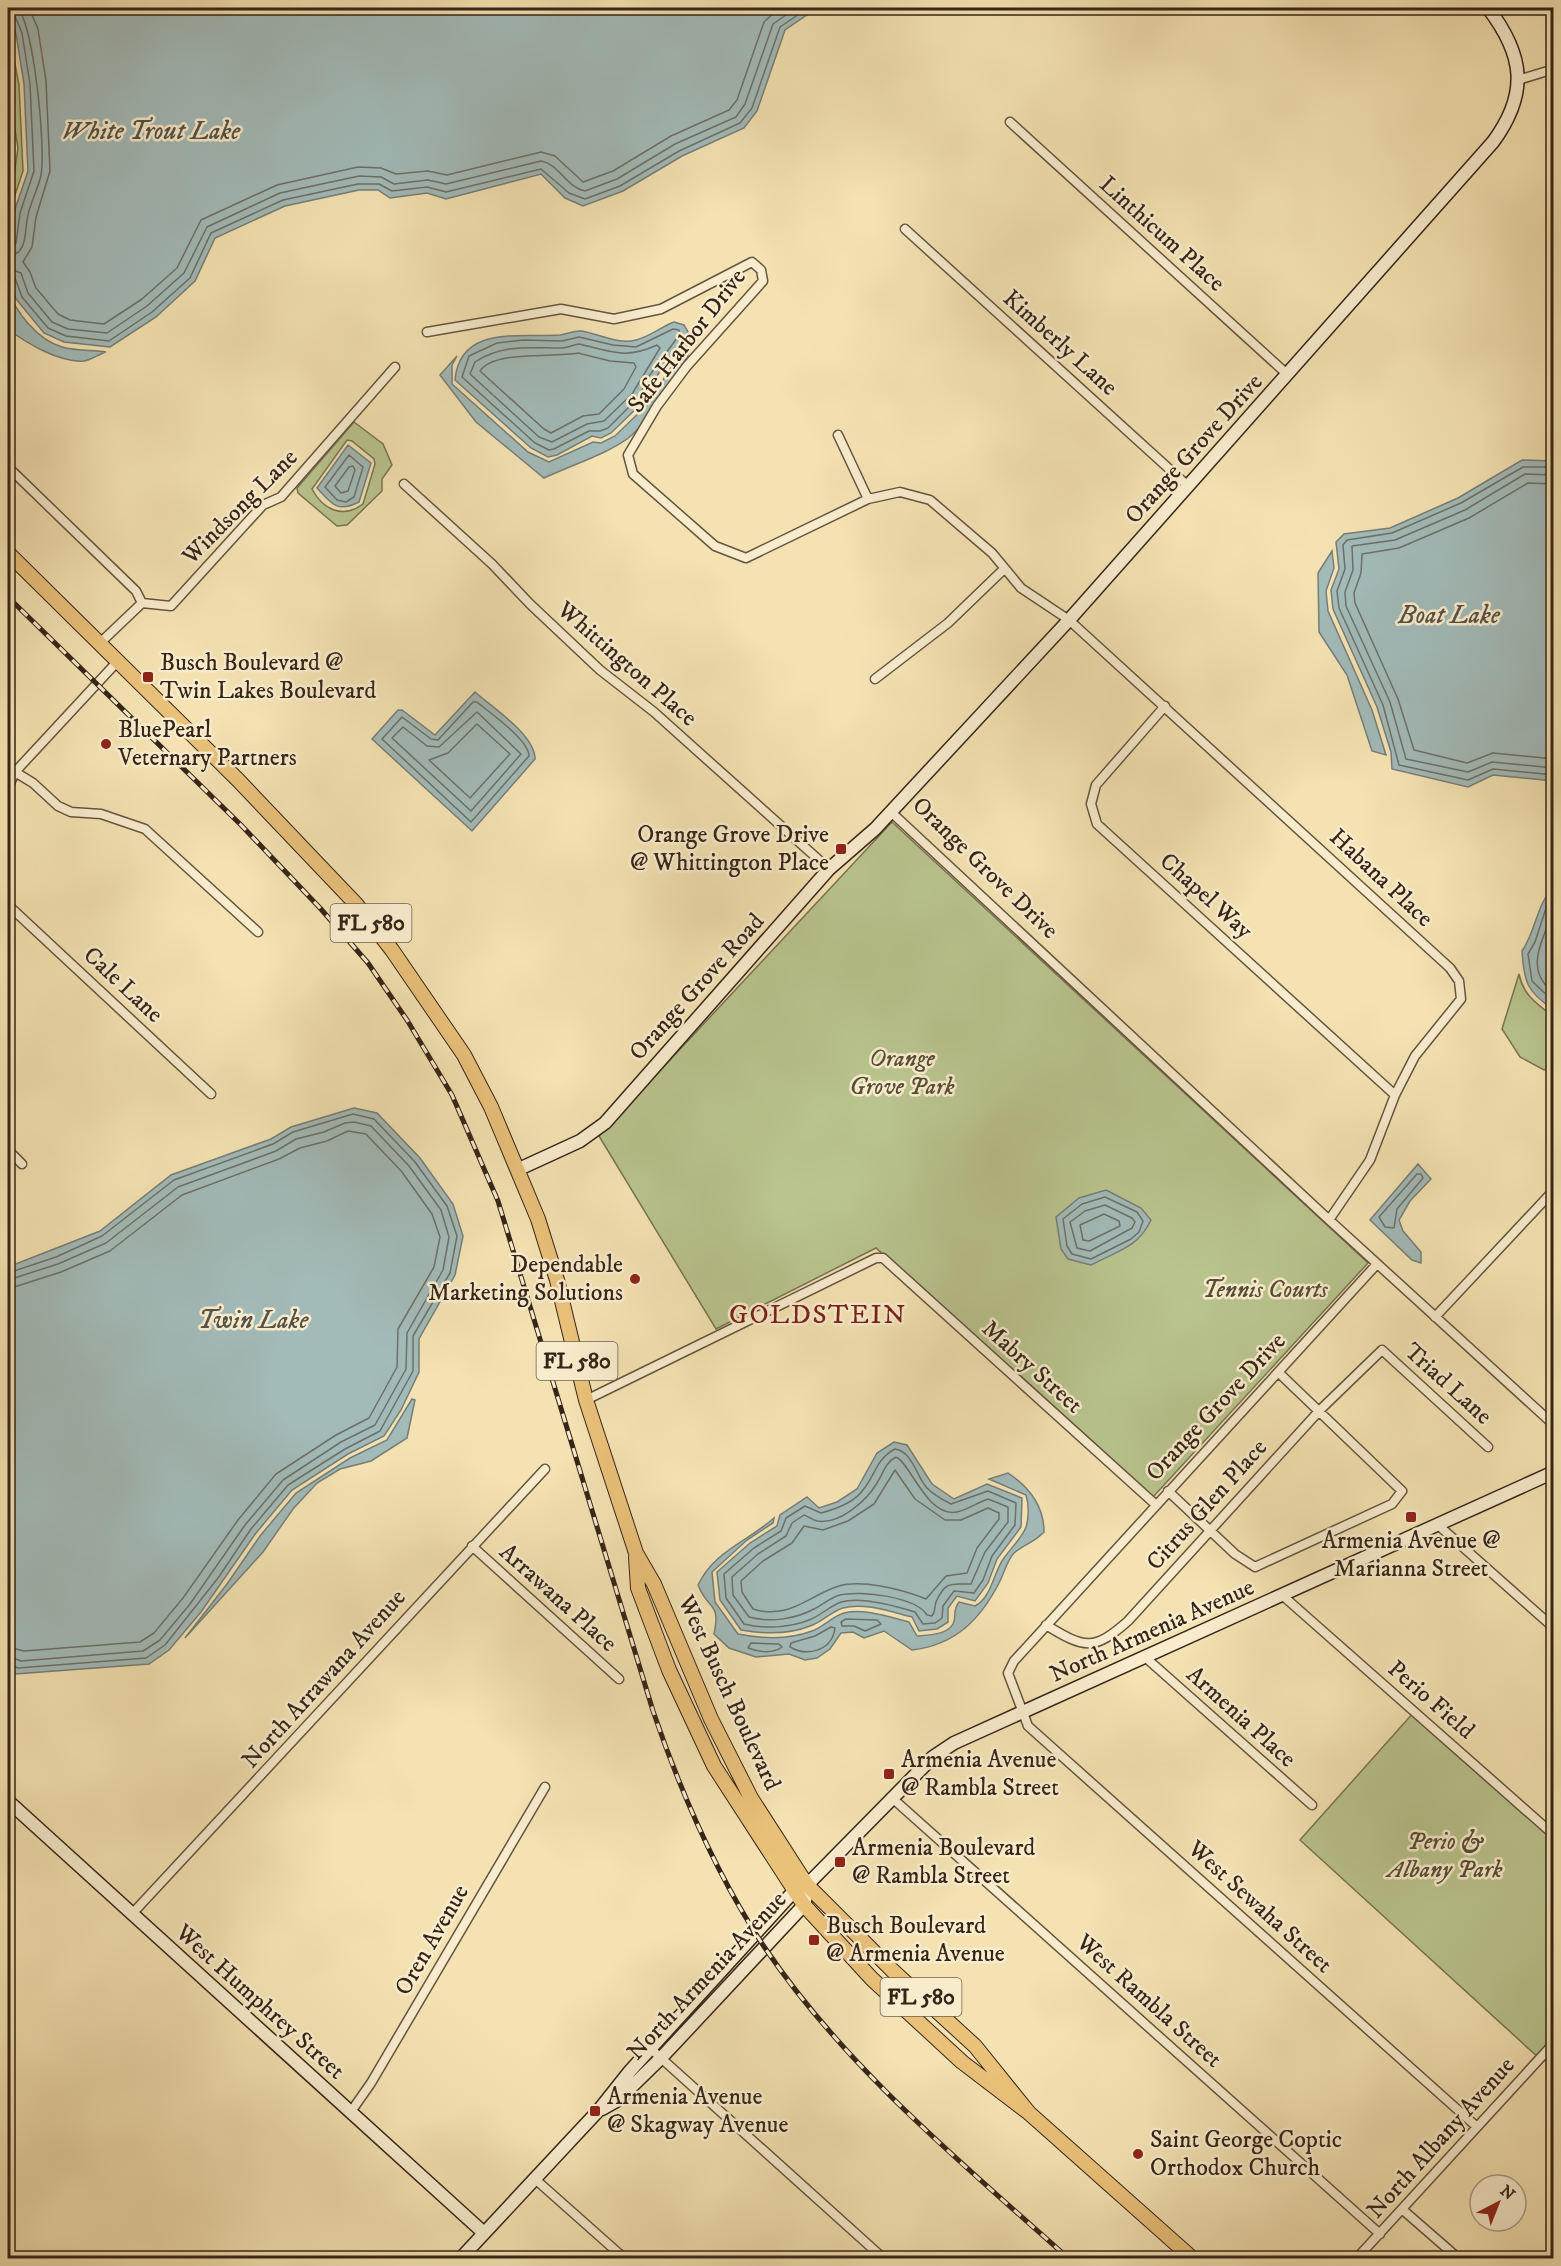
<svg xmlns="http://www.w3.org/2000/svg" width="1561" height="2266" font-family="'IM FELL DW Pica',serif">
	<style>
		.green { fill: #b9c48e; stroke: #777453; stroke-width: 1.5; fill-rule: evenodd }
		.water { fill: #a2bab8; stroke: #767e78; stroke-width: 1.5 }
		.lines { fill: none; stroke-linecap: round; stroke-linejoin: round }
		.shore { stroke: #6c7068; stroke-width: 1.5 }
		.street-casing { stroke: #65543e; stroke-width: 11 }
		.secondary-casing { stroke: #352518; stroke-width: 15 }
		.primary-casing { stroke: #352518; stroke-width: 16 }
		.street { stroke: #f8eccd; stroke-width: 8 }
		.secondary { stroke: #f8eccd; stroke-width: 12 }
		.primary { stroke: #eac179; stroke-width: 14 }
		.rail-casing { stroke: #352518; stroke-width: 5 }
		.rail { stroke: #f8eccd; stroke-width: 3; stroke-dasharray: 9; stroke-linecap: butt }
		.poi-dot { fill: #8f2418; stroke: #f8eccd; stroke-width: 2 }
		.labels { text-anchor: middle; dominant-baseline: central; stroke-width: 5; stroke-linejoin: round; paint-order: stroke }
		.shield { fill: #f8eccd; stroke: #70614e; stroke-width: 1.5 }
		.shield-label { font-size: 22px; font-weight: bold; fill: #352518 }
		.street-label { font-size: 24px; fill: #352518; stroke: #f8eccd }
		.poi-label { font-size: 24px; fill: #352518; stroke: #f8eccd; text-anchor: start }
		.park-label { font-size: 24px; font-style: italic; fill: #564d36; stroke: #f8eccd }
		.water-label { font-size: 26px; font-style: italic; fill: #565248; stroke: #f8eccd }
		.quarter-label { font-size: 27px; letter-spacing: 1.5px; fill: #7a1f14; stroke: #f8eccd }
	</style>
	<rect width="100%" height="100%" fill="#f4e2b2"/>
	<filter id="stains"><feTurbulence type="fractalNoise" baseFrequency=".00333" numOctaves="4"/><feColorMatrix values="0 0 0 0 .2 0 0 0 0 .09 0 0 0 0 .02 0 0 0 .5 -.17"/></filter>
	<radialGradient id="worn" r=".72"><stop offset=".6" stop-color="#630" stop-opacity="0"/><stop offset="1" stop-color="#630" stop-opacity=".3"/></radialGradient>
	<path class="green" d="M8 27 19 85 23 171 8 216 18 148 8 88Z
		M354 422 383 444 392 465 382 479V491L347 525 337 526 298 493 297 488ZM347 440 352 441 374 459 375 464 363 504C343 519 323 510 312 489Z
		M892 822 1368 1263 1153 1497 876 1248 716 1329 599 1136Z
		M1519 974C1523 995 1537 1004 1553 1016V1067L1544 1070 1520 1057 1502 1029Z
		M1414 1712 1553 1835V2043L1540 2059 1300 1840Z"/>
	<path class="water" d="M8 8H817L785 30 757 111 744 128 682 156 623 191 583 206 565 198 541 174 446 199 427 193 390 198 378 190H359L285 206 215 238 195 281 156 317 110 347 64 342 44 333 16 299 8 273 14 212 28 171 24 84 16 34Z
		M8 290C16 313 38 340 62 347 76 351 92 350 106 352 99 354 91 360 84 361 60 363 26 343 8 329Z
		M674 322 684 325 688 332 654 380 643 402 611 433 601 438 592 436 557 455 548 457 531 448 455 380C460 324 521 338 560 335 568 334 574 330 582 331 599 334 619 345 636 340 649 337 661 327 674 322Z
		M693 333C697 354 649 419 632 435 613 452 569 466 544 478L476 422 440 375 457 356 452 365V384L528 452 549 462 593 442 601 443 615 436 647 405Z
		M348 445 371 463 359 502C337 513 332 504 317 488Z
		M1522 460 1553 461V781L1493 775 1468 787 1392 769 1391 752 1377 707 1333 609 1331 590 1339 569 1336 542 1344 534 1390 528 1458 498Z
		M1332 551 1334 568 1326 591 1328 611 1372 710 1386 755 1372 751 1347 675 1319 632 1318 573Z
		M475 692C493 708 535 735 535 759L472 831 372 739 398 710H402L435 735Z
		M1553 887V1009C1527 992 1524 982 1522 951 1536 931 1536 906 1553 887Z
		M354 1108 377 1113 420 1158 453 1204 463 1236 455 1275 419 1339V1372L401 1410 384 1436 348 1454 292 1490 256 1533 201 1612 169 1650 149 1664 15 1674 8 1668V1267L100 1231 171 1175 271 1139 291 1127Z
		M1418 1164 1431 1179 1410 1201 1399 1220 1403 1231 1421 1252V1263L1412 1260 1370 1220Z
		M1106 1190 1141 1208 1151 1220C1138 1248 1117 1251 1091 1265L1068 1259 1061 1249 1056 1217 1079 1198Z
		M412 1399 415 1400 407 1438 371 1461 340 1469 317 1483 293 1509 263 1552 185 1638 227 1584 260 1536 296 1493 350 1458 387 1440Z
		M894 1442 907 1445 932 1484 954 1499 987 1484 1022 1498 1021 1527 997 1559 988 1583 975 1601 957 1596 948 1608V1622L937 1629 919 1631 912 1617C892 1612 864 1602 843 1608 832 1611 822 1622 810 1626 788 1635 764 1634 741 1630L720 1600 717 1572 750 1543 777 1526 780 1515 807 1497 819 1508 837 1502 857 1489 877 1453Z
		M1008 1473C1029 1487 1044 1506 1044 1532 1035 1542 1023 1545 1014 1553 1007 1560 1004 1574 999 1583 980 1620 955 1645 912 1650L884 1631 864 1638 853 1632 841 1633 830 1649 817 1658 805 1660 789 1654 756 1657 729 1648 714 1634C721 1601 708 1611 698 1585 714 1551 747 1542 774 1518L773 1523 747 1540 712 1572 715 1602 738 1634C763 1639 788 1640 812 1631 823 1627 833 1616 844 1613 865 1608 889 1617 909 1622L917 1636C927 1635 947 1635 953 1624 957 1616 952 1611 959 1602L975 1606C992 1597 993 1573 1004 1558 1010 1549 1022 1538 1026 1527 1029 1518 1029 1504 1026 1495L989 1479Z"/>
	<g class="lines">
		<path class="shore" d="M29 8 38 29 46 81 50 171 36 217 32 247 23 262 30 272 36 288 58 314 70 320 104 324 142 299 177 268 201 220 277 185 358 167 381 168 396 174 428 171 447 175 541 152 555 156 583 182 613 171 671 136 729 110 737 100 764 22 779 8
			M8 13 15 16 22 33 30 84 34 171 20 213 16 243 8 248
			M8 256C29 254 24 230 28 215 31 201 38 189 41 175 46 151 34 22 17 8
			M8 268 21 273 28 293 52 322 68 329 107 333 147 306 184 273 207 227 280 193 359 176 381 177 394 184 428 180 446 184 541 161C559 164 566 187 585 191L617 179 675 144 736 117 745 104 773 24 796 8
			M8 275 15 278 22 297 48 328 66 336 109 341 152 312 190 278 211 233 283 200 358 184H379L392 191 427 187 446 192 541 169 569 193 585 199 620 186 679 151 740 123 752 108 780 27 808 8
			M673 329 679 330 680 334 649 376 638 398 608 428 600 431H589L554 449 549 450 535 443 462 377 469 356 497 343 523 340 562 341 579 337 613 345 636 347Z
			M579 344C611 351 625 360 657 345L660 348 632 394 604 421 587 424 552 442 539 437 470 374 475 362C502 344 529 348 560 348 567 348 572 345 579 344Z
			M578 353 610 361 634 363 636 367 624 389 599 414 583 416 551 433 544 429 480 371C493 350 554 358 578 353Z
			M349 455 363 467 354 497 346 502 337 500 325 487Z
			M349 467 353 466 355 470 348 491 341 493 335 486Z
			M1554 467H1523L1461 503 1392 533 1347 540 1343 545 1345 569 1337 591 1339 608 1383 705 1399 765 1468 780 1493 769 1554 775
			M1554 475 1525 474 1465 510 1395 540 1352 546 1353 570 1345 592 1346 606 1390 702 1406 759 1468 772 1492 762 1554 768
			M1554 484 1528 483 1469 518 1399 548 1362 554 1361 573 1354 593 1355 603 1398 699 1414 750 1467 763 1493 753 1554 759
			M473 702H477C490 713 529 740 529 756L471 822 382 739 402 717 431 739 438 740Z
			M477 712 521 754 471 811 392 738 403 727 427 746 439 747Z
			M477 724 510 754 470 798 429 760 448 753Z
			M1554 896 1548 902 1535 942 1528 954 1532 981 1554 1002
			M1554 909C1544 939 1522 969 1554 993
			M1417 1174H1421L1423 1178 1397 1209 1394 1228 1385 1227 1379 1217Z
			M1105 1197 1137 1212 1143 1221 1139 1232 1131 1239 1091 1259 1072 1254 1067 1246 1063 1219 1082 1204Z
			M1105 1205 1132 1218 1135 1222 1132 1228 1090 1251 1077 1248 1070 1222 1085 1211Z
			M1104 1214 1119 1221 1120 1226 1089 1241 1083 1240 1080 1225Z
			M8 1273 56 1257 102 1236 174 1180 273 1144 293 1132 353 1114 374 1119 415 1162 447 1206 457 1236 450 1273 413 1336V1371L380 1431 345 1449 288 1485 251 1529 218 1578 165 1645 146 1658 18 1668 8 1664
			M8 1280 58 1264 106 1243 178 1187 276 1151 296 1139 324 1132 345 1123 354 1122 371 1126 409 1166 441 1210 449 1237 443 1270 407 1333 406 1369 375 1425 341 1442 283 1480 245 1525 190 1604 160 1640 143 1651 21 1661 8 1656
			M8 1289 61 1272 110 1251 182 1195 279 1159 300 1148 327 1141 348 1131 366 1134 402 1172 432 1214 440 1237 434 1267 398 1329 397 1367 369 1418 336 1435 276 1474 238 1520 183 1598 154 1633 140 1642 24 1651 8 1647
			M895 1449C913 1452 916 1476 927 1488 934 1495 943 1500 951 1504L988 1491 1016 1503 1015 1525 992 1556 983 1580 974 1593 954 1591 943 1606 942 1618 935 1623 923 1624 915 1612C896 1606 861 1596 841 1602 830 1606 820 1616 809 1620 789 1628 764 1629 744 1624L726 1598 724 1574 754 1548 781 1531 786 1518 805 1506 821 1513C836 1509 854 1503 863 1490 876 1474 876 1459 895 1449Z
			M896 1457C910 1462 927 1518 957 1512 967 1510 978 1502 988 1499L1008 1507V1522L985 1552 971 1584C953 1585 946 1579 936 1602 934 1608 936 1611 932 1616L927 1615C916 1597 861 1590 840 1595 832 1597 823 1604 816 1608 796 1619 771 1623 749 1617L733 1595 732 1577 758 1554 786 1536 792 1523 804 1515C808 1516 812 1520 817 1521 840 1525 867 1500 877 1483 884 1472 885 1463 896 1457Z
			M895 1470 915 1499 945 1520H961L988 1508 999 1513V1519L977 1548 967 1573 946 1576 926 1599C904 1590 860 1578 836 1587 807 1597 788 1620 753 1609L742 1592 741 1581 763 1561 792 1543 804 1526 823 1530 848 1521 874 1504Z
			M846 1619 877 1620 881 1624 865 1631 854 1626H842L841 1622Z
			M831 1627 835 1628C832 1651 807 1657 790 1647L791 1643 815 1636Z
			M751 1643 779 1644 782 1647C773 1654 758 1652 748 1648Z"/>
		<g class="street-casing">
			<path id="street" d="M1518 80 1554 69
				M1010 122 1288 375
				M905 229 1188 486
				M427 332 561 309 614 319 661 309 752 262 761 270 763 281 687 366 657 406 628 455 633 474 715 546 746 558 868 499 900 492 930 500 992 553 1021 588 1069 620 1450 968 1459 981 1461 999 1415 1056 1395 1095 1370 1160 1329 1220
				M838 435 868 499
				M8 467 136 591 142 603
				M404 484 492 564 530 604 600 670 654 712 829 869
				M142 603 171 606 263 505 281 497 395 367
				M99 644 142 603
				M875 679 948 623 1004 569
				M1165 706 1096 785 1091 804 1097 824 1395 1095
				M15 772 33 783 58 806 71 812 101 814 145 829 258 932
				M8 776 15 772 117 662
				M8 788 15 772
				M891 812 1326 1217 1554 1425
				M8 905 211 1094
				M8 1150 22 1164
				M1377 1264 1014 1661 1008 1673 1028 1726 1477 2127
				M1435 1317 1554 1190
				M586 1400 876 1258H883L1155 1504
				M1168 1491 1235 1554 1255 1567 1392 1504 1402 1491 1278 1372
				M1438 1525 1554 1628
				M472 1546 619 1679
				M1282 1595 1554 1835
				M1046 1625C1085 1649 1094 1651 1128 1621L1320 1410 1382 1350 1488 1447
				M1145 1657 1312 1805
				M891 1797 1380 2234
				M131 1915 545 1469
				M651 2049 883 2258
				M350 2113 371 2083 545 1787
				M535 2179 624 2258
				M1403 2210 1458 2258
				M1357 2258 1554 2043"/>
		</g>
		<g class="secondary-casing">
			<path id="secondary" d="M519 1169 580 1141 605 1123 829 869 875 829 1069 620 1493 142C1529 93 1524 55 1488 8
				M8 1801 484 2233
				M602 2109 618 2100 661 2058 804 1905 806 1896
				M461 2258 599 2110 630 2071 794 1891 807 1885 933 1757 954 1743 1554 1472"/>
		</g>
		<g class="primary-casing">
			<path id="primary" d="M8 553 238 780 356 904 392 950 464 1055 491 1107 538 1219 557 1280 586 1400 636 1553 654 1584 711 1719 751 1798 807 1885 893 1971 975 2046 1029 2113
				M636 1557 638 1588 669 1670 714 1766 804 1905 872 1979 962 2062 1029 2113 1192 2258"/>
		</g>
		<use href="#street" class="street"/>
		<use href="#secondary" class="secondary"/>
		<use href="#primary" class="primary"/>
		<g class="rail-casing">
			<path id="rail" d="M8 597 241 825 320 908 368 963 407 1020 452 1095 498 1201 653 1711C681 1793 717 1876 765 1948 846 2068 961 2162 1068 2258"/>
		</g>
		<use href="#rail" class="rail"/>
	</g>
	<g class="poi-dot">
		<rect x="142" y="671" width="12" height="12" rx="3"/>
		<circle cx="106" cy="744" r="6"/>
		<rect x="835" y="843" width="12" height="12" rx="3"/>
		<circle cx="635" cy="1279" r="6"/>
		<rect x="1405" y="1511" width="12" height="12" rx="3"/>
		<rect x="883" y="1768" width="12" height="12" rx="3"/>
		<rect x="834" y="1856" width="12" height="12" rx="3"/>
		<rect x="808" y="1934" width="12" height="12" rx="3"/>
		<rect x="589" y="2105" width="12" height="12" rx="3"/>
		<circle cx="1138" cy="2154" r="6"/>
	</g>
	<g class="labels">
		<g class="shield">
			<rect x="330.5" y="904" width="81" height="38" rx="4.5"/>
			<rect x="536.5" y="1342" width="81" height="38" rx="4.5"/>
			<rect x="880.5" y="1978" width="81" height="38" rx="4.5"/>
		</g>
		<g class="shield-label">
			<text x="371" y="923">FL 580</text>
			<text x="577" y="1361">FL 580</text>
			<text x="921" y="1997">FL 580</text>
		</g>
		<g class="street-label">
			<text transform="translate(1162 234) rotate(42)">Linthicum Place</text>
			<text transform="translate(687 341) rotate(-52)">Safe Harbor Drive</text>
			<text transform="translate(1060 343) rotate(42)">Kimberly Lane</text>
			<text transform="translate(1194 449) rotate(-48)">Orange Grove Drive</text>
			<text transform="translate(240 507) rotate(-45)">Windsong Lane</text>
			<text transform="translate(627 664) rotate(41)">Whittington Place</text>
			<text transform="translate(985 868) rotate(44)">Orange Grove Drive</text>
			<text transform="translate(1381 878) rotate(43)">Habana Place</text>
			<text transform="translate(1206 896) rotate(42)">Chapel Way</text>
			<text transform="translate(123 985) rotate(43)">Cale Lane</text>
			<text transform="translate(697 987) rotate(-48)">Orange Grove Road</text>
			<text transform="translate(1032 1367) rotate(42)">Mabry Street</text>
			<text transform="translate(1448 1384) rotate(42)">Triad Lane</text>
			<text transform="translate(1216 1407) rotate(-47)">Orange Grove Drive</text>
			<text transform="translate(1207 1505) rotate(-48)">Citrus Glen Place</text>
			<text transform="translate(558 1598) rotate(42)">Arrawana Place</text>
			<text transform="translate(1152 1631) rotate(-24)">North Armenia Avenue</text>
			<text transform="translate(324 1679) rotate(-48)">North Arrawana Avenue</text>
			<text transform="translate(729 1693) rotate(65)">West Busch Boulevard</text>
			<text transform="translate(1431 1700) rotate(41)">Perio Field</text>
			<text transform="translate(1241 1717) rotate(42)">Armenia Place</text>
			<text transform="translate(1260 1907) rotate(42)">West Sewaha Street</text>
			<text transform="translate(432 1940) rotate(-60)">Oren Avenue</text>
			<text transform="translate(707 1976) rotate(-47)">North Armenia Avenue</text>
			<text transform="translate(1149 2001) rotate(42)">West Rambla Street</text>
			<text transform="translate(260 2002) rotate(42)">West Humphrey Street</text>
			<text transform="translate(1441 2138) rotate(-48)">North Albany Avenue</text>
		</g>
		<g class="poi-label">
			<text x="160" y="663">Busch Boulevard @<tspan x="160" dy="28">Twin Lakes Boulevard</tspan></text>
			<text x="118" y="730">BluePearl<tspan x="118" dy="28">Veternary Partners</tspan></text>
			<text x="829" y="835" text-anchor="end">Orange Grove Drive<tspan x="829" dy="28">@ Whittington Place</tspan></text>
			<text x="623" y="1265" text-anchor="end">Dependable<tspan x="623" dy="28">Marketing Solutions</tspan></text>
			<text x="1411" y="1541" text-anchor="middle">Armenia Avenue @<tspan x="1411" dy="28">Marianna Street</tspan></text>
			<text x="901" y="1760">Armenia Avenue<tspan x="901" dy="28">@ Rambla Street</tspan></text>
			<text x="852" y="1848">Armenia Boulevard<tspan x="852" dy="28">@ Rambla Street</tspan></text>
			<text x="826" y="1926">Busch Boulevard<tspan x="826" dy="28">@ Armenia Avenue</tspan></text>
			<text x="607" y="2097">Armenia Avenue<tspan x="607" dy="28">@ Skagway Avenue</tspan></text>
			<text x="1150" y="2140">Saint George Coptic<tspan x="1150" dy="28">Orthodox Church</tspan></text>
		</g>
		<g class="park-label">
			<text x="902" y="1059">Orange<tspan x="902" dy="28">Grove Park</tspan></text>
			<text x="1265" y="1290">Tennis Courts</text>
			<text x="1445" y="1842">Perio &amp;<tspan x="1445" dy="28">Albany Park</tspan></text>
		</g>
		<g class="water-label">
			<text x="151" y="131">White Trout Lake</text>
			<text x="1449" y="615">Boat Lake</text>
			<text x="253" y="1320">Twin Lake</text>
		</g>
		<g class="quarter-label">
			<text x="818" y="1315">GOLDSTEIN</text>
		</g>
	</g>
	<rect width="1561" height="2266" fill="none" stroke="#f4e2b2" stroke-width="30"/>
	<rect x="9" y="9" width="1543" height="2248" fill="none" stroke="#352518" stroke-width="3"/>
	<rect x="15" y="15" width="1531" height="2236" fill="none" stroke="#352518" stroke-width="1.5"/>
	<g transform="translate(1498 2203) rotate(42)"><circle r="28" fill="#f8eccd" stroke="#aa9c85" stroke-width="1.5"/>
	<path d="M0-4.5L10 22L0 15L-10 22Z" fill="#8f2418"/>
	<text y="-9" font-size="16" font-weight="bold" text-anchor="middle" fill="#352518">N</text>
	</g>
	<rect width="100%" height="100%" filter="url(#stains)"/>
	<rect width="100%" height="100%" fill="url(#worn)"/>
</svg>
